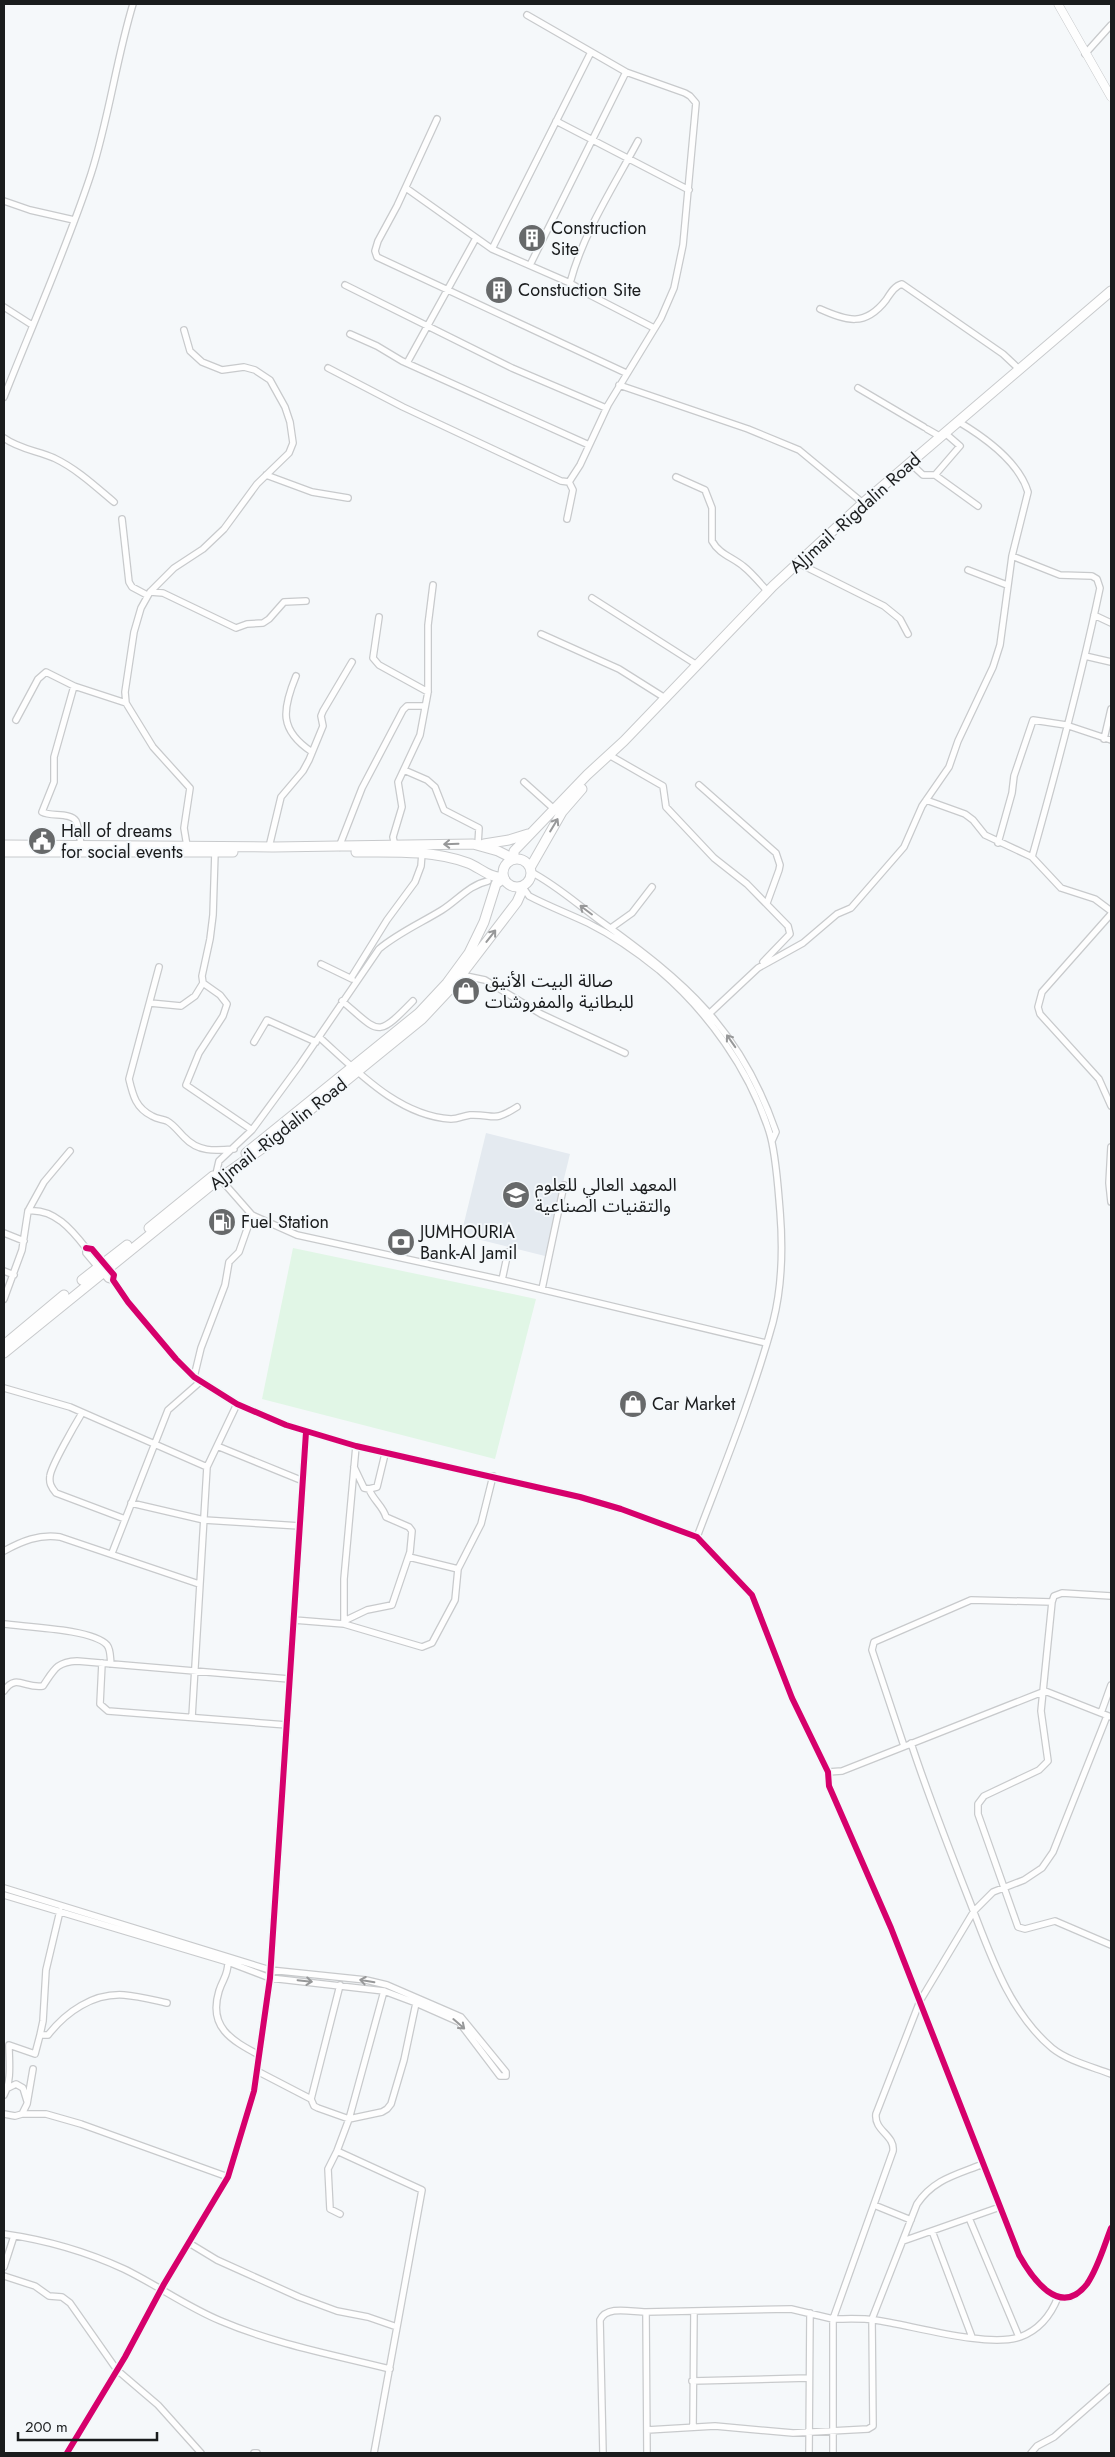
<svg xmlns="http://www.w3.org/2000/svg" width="1115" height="2457" font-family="Jost,'Noto Sans Arabic',sans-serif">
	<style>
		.built { fill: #e4eaf0 }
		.green { fill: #e1f6e6 }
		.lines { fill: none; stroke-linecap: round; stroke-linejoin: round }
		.street-casing { stroke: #c8cacc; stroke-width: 8 }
		.secondary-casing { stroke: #c8cacc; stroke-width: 9 }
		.primary-casing { stroke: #c8cacc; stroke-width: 11 }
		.street { stroke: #fefefe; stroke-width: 5.5 }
		.secondary { stroke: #fefefe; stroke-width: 8 }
		.primary { stroke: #fefefe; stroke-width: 9 }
		.cycleway-casing { stroke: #f4f8fb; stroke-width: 9 }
		.cycleway { stroke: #d6006c; stroke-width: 6 }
		.oneway { stroke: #979899 }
		.labels { text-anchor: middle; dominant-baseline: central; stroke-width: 4; stroke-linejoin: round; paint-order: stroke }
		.poi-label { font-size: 18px; fill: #1a1c1d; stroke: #f4f8fb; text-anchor: start }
		.street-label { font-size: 18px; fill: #1a1c1d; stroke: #f4f8fb }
	</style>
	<rect width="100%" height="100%" fill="#f5f8fa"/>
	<path class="built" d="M486 1133 570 1154 545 1256 461 1235Z"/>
	<path class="green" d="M293 1248 536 1299 495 1459 262 1399Z"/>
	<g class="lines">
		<g class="street-casing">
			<path id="street" d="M527 15 626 72 685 93 690 96 696 103 683 245 674 288 661 318 608 405 580 465 569 482 573 490 567 519
				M1085 54 1111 25
				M437 119 397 206 378 241 375 251 377 257 626 373
				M556 121 689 190
				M406 188 492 249 570 283 590 295 654 328
				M4 201 30 210 74 220
				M492 249 591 52
				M530 265 626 72
				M570 283C583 233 614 186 638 141
				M345 285 512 368 606 408
				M4 307 32 325
				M820 309C847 321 865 327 886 300 890 294 894 286 902 284L1003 354 1019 369
				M184 330 190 351 202 362 222 370 244 367 255 370 270 380 285 407 290 422 293 443 289 453 257 484 224 529 203 549 174 568 150 592 141 608 134 632 125 692 126 703 153 747 190 788 184 828 187 846
				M350 334 377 346 402 361 589 445
				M407 363 476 238
				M328 368 403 407 561 481 569 482
				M619 385 748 429 799 450 863 503
				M858 388 924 427
				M4 397C33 323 66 250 91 174 109 118 116 60 133 4
				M927 429 941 437
				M4 438C19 449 38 451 54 458 77 469 95 486 114 502
				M910 463 923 475H935L960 446 945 433
				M266 475 312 492 348 498
				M935 475 978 506
				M676 477 705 490 712 508V541C719 554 732 557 743 566 752 573 760 583 768 592
				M122 519 129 582 132 587 147 595
				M1012 556 1060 575 1092 576 1097 579 1100 588C1081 679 1057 768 1032 857
				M798 563 884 606 900 619 908 634
				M968 570 1007 585
				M150 592 163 593 236 628 247 624 263 623 269 619 284 602 306 601
				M592 598 697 665
				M1094 615 1111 623
				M379 617 373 658 379 665 428 692
				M541 634 619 669 665 698
				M1085 656 1111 662
				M296 676C282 710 279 730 312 752
				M74 686 54 757V782L42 812C51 817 70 812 76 821 79 827 80 839 81 845
				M16 720 38 679 46 672 74 686 126 703
				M1104 739 1111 709
				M609 755 663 786 666 807 714 858 747 884 788 926 790 934 763 962
				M404 770 427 780 435 787 444 810 479 828 478 844
				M524 782 554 809
				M699 785 776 853 780 865 779 870 767 903
				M926 800 965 814 973 820 985 835 1032 857 1061 888 1095 899 1111 911
				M998 843 1012 793 1014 776 1033 720 1066 725 1111 740
				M395 846 393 837 402 807 398 782 420 735 428 692V625L433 585
				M269 847 281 797 303 771 309 760 323 726 321 716 323 711 352 662
				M339 847 362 788 403 710 407 706H425
				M215 852 213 915 210 939 202 976 203 983 220 995 227 1004 223 1016 199 1053 186 1085 252 1130
				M531 872C556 885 577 904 599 920 685 982 740 1028 776 1132L772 1141
				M488 881C469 885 458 900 442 910 421 923 398 933 379 949L299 1066 252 1130 219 1161 216 1174 252 1215 297 1235 502 1280 766 1343
				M522 886 529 896C548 906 569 914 588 923 612 935 638 953 659 970 708 1012 749 1069 769 1131 776 1152 778 1188 780 1211 783 1248 782 1287 773 1322 753 1395 724 1466 697 1537
				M1111 914 1042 992 1038 1007 1040 1014 1099 1079 1111 1106
				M611 928 632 913 652 887
				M321 964 352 979
				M159 967 129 1079C133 1096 136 1108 152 1116 157 1119 162 1119 167 1121 173 1124 179 1132 184 1137 198 1152 214 1151 234 1149
				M461 975 485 980 541 1014 625 1053
				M351 978 387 920 415 882 421 866 422 853
				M342 1001C380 1033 376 1039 413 1001
				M150 1003 181 1006 195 996 203 983
				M710 1013 758 968 803 943 837 914 851 908 904 847 922 806 949 767 958 741 993 667 1000 645 1012 556 1028 492C1019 462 984 437 959 422
				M319 1037C356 1070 398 1116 451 1119 458 1119 463 1116 470 1115 495 1114 492 1123 517 1107
				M254 1042 267 1020 316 1042
				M1111 1147 1109 1183 1111 1202
				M28 1211C54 1208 72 1230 86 1248V1253L108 1279 113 1280
				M4 1233 24 1241
				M86 1248 92 1249 108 1268 114 1275 113 1280 128 1302 176 1359 194 1377 237 1404 286 1425 356 1446 580 1497 621 1509 697 1537 752 1595 792 1698 828 1772 829 1786 891 1928 1019 2255C1032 2278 1060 2319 1087 2284 1098 2268 1104 2246 1111 2228
				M4 1271 14 1275
				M502 1280 508 1252
				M542 1289 564 1185
				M4 1299 22 1250 28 1211 44 1182 70 1151
				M194 1377 201 1348 225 1285 229 1262 239 1252 252 1215
				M4 1388 70 1407 207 1467
				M82 1413C76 1423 51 1466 50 1476 49 1483 51 1487 56 1493L125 1519
				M217 1446 303 1481
				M354 1467 364 1488 369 1489 377 1487 385 1454
				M131 1503 204 1520 300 1526
				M4 1551C22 1541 39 1534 60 1537L199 1584
				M112 1553 168 1410 200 1382
				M409 1557 458 1569
				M1111 1596 1062 1593 1054 1596 1052 1602 1041 1711 1048 1761 1039 1770 984 1796 978 1804V1814L1018 1927 1025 1929 1055 1921 1111 1945
				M294 1620 344 1624 422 1647 432 1643 455 1600 458 1569 481 1524 493 1476
				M344 1621 367 1610 392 1605 410 1552 412 1531 409 1527 386 1517C383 1506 373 1500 369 1489
				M344 1622V1579L356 1446
				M4 1624C26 1627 93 1629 107 1645 111 1650 110 1658 111 1664
				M102 1663 100 1704 108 1711 287 1725
				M4 1691C16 1673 25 1689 43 1686 54 1670 56 1662 77 1661L289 1679
				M1101 1713 1111 1685
				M192 1717 207 1467 237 1404
				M911 1743C928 1795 948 1846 968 1897 989 1950 1007 2010 1052 2048 1068 2061 1093 2067 1111 2074
				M904 1746 872 1650 874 1642 971 1600 1052 1602
				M828 1772 842 1771 1045 1691 1111 1717
				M4 1888 270 1970 366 1980 387 1985 461 2017 506 2072V2076H500L459 2022 416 2003
				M4 1895 228 1962 270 1978 384 1991 416 2003 404 2060 391 2104 387 2109 382 2112 349 2119 318 2108 314 2106 311 2099 340 1985
				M228 1962C228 1976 223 1978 219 1991 208 2027 231 2040 259 2055
				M40 2035 43 2021 46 1970 60 1911
				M257 2071 311 2099
				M8 2088 16 2084 23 2088 27 2101
				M4 2095C12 2080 9 2062 9 2045L35 2054 40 2035H48C66 2012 93 1993 124 1995 138 1996 153 2000 167 2003
				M4 2114 15 2116 22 2114 27 2104 33 2069
				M22 2114H46L81 2124 228 2177
				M337 2151 422 2190 374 2453
				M874 2205 911 2220
				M340 2214 330 2209 328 2169 337 2151 349 2119 384 1991
				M969 2218 1019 2337
				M932 2231 972 2337
				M4 2234C46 2240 85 2251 124 2269 157 2285 187 2307 221 2321 275 2344 334 2355 390 2369
				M903 2241 1000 2207
				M189 2243 217 2260 299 2297 337 2311 368 2317 397 2327
				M4 2267 14 2236
				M4 2276 35 2286 49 2296 62 2297 70 2303 117 2370 158 2405 201 2453
				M1058 2297C1051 2315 1039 2330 1020 2337 986 2348 911 2325 875 2320 861 2318 846 2319 833 2319L893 2151C895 2135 874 2131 876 2114L920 2001 974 1911 993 1892 1024 1880 1042 1868 1053 1852 1107 1716
				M646 2312 791 2309 833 2319V2453
				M692 2381 808 2378
				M693 2426 694 2311
				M647 2430 715 2426 793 2433 868 2429 873 2426 872 2319 917 2204C934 2179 956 2175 983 2164
				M67 2453 125 2357 164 2284 228 2177 254 2091 270 1978 306 1432
				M254 2453H257
				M603 2453 600 2320C607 2305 631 2312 646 2312L647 2453
				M809 2453 810 2313
				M1031 2453 1037 2446 1054 2437 1111 2387"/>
		</g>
		<g class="secondary-casing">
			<path id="secondary" d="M1058 4 1111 97"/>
		</g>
		<g class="primary-casing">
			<path id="primary" d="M484 844 509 840 528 834
				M4 845 273 847 473 844 498 851 514 859
				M4 852H233
				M356 852C394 852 432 850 468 863 479 867 491 879 503 877
				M503 873a14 14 0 1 1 28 0a14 14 0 1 1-28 0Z
				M514 859V851L587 775 624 741 773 586 863 503 1111 291
				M530 868 562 812 582 789
				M246 1153 419 1013 447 983 469 953 484 922 496 884 504 878
				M149 1228 213 1176
				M82 1280 127 1245
				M4 1345 64 1295
				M4 1353 220 1178 267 1145 422 1019 452 987 517 902 521 893 520 887"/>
		</g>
		<use href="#street" class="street"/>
		<use href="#secondary" class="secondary"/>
		<use href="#primary" class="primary"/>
		<g class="cycleway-casing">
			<path id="cycleway" d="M86 1248 92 1249 108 1268 114 1275 113 1280 128 1302 176 1359 194 1377 237 1404 286 1425 356 1446 580 1497 621 1509 697 1537 752 1595 792 1698 828 1772 829 1786 891 1928 1019 2255C1032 2278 1060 2319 1087 2284 1098 2268 1104 2246 1111 2228
				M67 2453 125 2357 164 2284 228 2177 254 2091 270 1978 306 1432"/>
		</g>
		<use href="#cycleway" class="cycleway"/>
	</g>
	<defs><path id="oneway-shaft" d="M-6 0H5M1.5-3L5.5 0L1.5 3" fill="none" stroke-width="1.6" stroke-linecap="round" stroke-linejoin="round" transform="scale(1.25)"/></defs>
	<g class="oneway">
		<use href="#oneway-shaft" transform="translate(554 825) rotate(-59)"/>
		<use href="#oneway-shaft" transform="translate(451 844) rotate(178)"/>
		<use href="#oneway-shaft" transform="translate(586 910) rotate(-143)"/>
		<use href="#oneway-shaft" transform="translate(491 936) rotate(-52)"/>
		<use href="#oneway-shaft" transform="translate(731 1041) rotate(-125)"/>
		<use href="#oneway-shaft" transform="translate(305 1981) rotate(6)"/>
		<use href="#oneway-shaft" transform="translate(367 1981) rotate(-171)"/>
		<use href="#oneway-shaft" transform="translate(459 2024) rotate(41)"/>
	</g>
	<defs>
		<g id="building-disc" transform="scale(1.4375)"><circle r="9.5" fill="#67696a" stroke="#f4f8fb"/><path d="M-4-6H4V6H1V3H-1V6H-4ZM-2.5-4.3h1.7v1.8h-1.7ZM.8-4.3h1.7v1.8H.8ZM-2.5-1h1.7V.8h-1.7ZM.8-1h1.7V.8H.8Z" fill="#fff"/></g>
		<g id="civic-disc" transform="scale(1.4375)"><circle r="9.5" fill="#67696a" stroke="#f4f8fb"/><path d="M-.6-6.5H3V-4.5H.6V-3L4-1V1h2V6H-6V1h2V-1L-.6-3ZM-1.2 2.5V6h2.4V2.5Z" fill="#fff"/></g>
		<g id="shop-disc" transform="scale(1.4375)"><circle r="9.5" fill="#67696a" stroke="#f4f8fb"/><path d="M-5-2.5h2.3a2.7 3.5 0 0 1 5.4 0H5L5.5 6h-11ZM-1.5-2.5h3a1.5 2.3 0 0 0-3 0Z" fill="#fff"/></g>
		<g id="university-disc" transform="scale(1.4375)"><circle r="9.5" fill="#67696a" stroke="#f4f8fb"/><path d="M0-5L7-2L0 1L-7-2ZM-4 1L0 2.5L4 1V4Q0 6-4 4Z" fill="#fff"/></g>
		<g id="fuel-disc" transform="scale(1.4375)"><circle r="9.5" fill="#67696a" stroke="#f4f8fb"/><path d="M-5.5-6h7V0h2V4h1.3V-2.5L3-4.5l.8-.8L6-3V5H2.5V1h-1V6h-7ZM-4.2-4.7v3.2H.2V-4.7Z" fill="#fff"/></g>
		<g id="bank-disc" transform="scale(1.4375)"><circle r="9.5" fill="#67696a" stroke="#f4f8fb"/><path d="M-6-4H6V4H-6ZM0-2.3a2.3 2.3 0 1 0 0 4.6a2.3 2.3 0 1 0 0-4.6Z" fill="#fff"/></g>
	</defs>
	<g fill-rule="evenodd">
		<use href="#building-disc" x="532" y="238"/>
		<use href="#building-disc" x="499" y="290"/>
		<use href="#civic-disc" x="42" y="841"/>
		<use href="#shop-disc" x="466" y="991"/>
		<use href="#university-disc" x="516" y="1195"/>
		<use href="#fuel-disc" x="222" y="1222"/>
		<use href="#bank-disc" x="401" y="1242"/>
		<use href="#shop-disc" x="633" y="1404"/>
	</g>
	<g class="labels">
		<g class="poi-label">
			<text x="551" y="228">Construction<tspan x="551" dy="21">Site</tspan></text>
			<text x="518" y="290">Constuction Site</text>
			<text x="61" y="831">Hall of dreams<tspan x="61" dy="21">for social events</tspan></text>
			<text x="485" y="981">صالة البيت الأنيق<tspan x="485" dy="21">للبطانية والمفروشات</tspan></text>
			<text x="535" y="1185">المعهد العالي للعلوم<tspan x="535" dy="21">والتقنيات الصناعية</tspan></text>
			<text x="241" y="1222">Fuel Station</text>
			<text x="420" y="1232">JUMHOURIA<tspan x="420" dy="21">Bank-Al Jamil</tspan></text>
			<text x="652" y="1404">Car Market</text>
		</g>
		<g class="street-label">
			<text transform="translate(855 513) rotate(-42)">AJjmail -Rigdalin Road</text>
			<text transform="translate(278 1134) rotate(-38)">AJjmail -Rigdalin Road</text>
		</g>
	</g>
	<rect width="1115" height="2457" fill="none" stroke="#1a1c1d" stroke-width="10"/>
	<path d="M18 2432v8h139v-8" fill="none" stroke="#1a1c1d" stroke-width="2.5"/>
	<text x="25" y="2432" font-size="15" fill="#1a1c1d" stroke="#f4f8fb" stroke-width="4" paint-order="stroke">200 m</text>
</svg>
